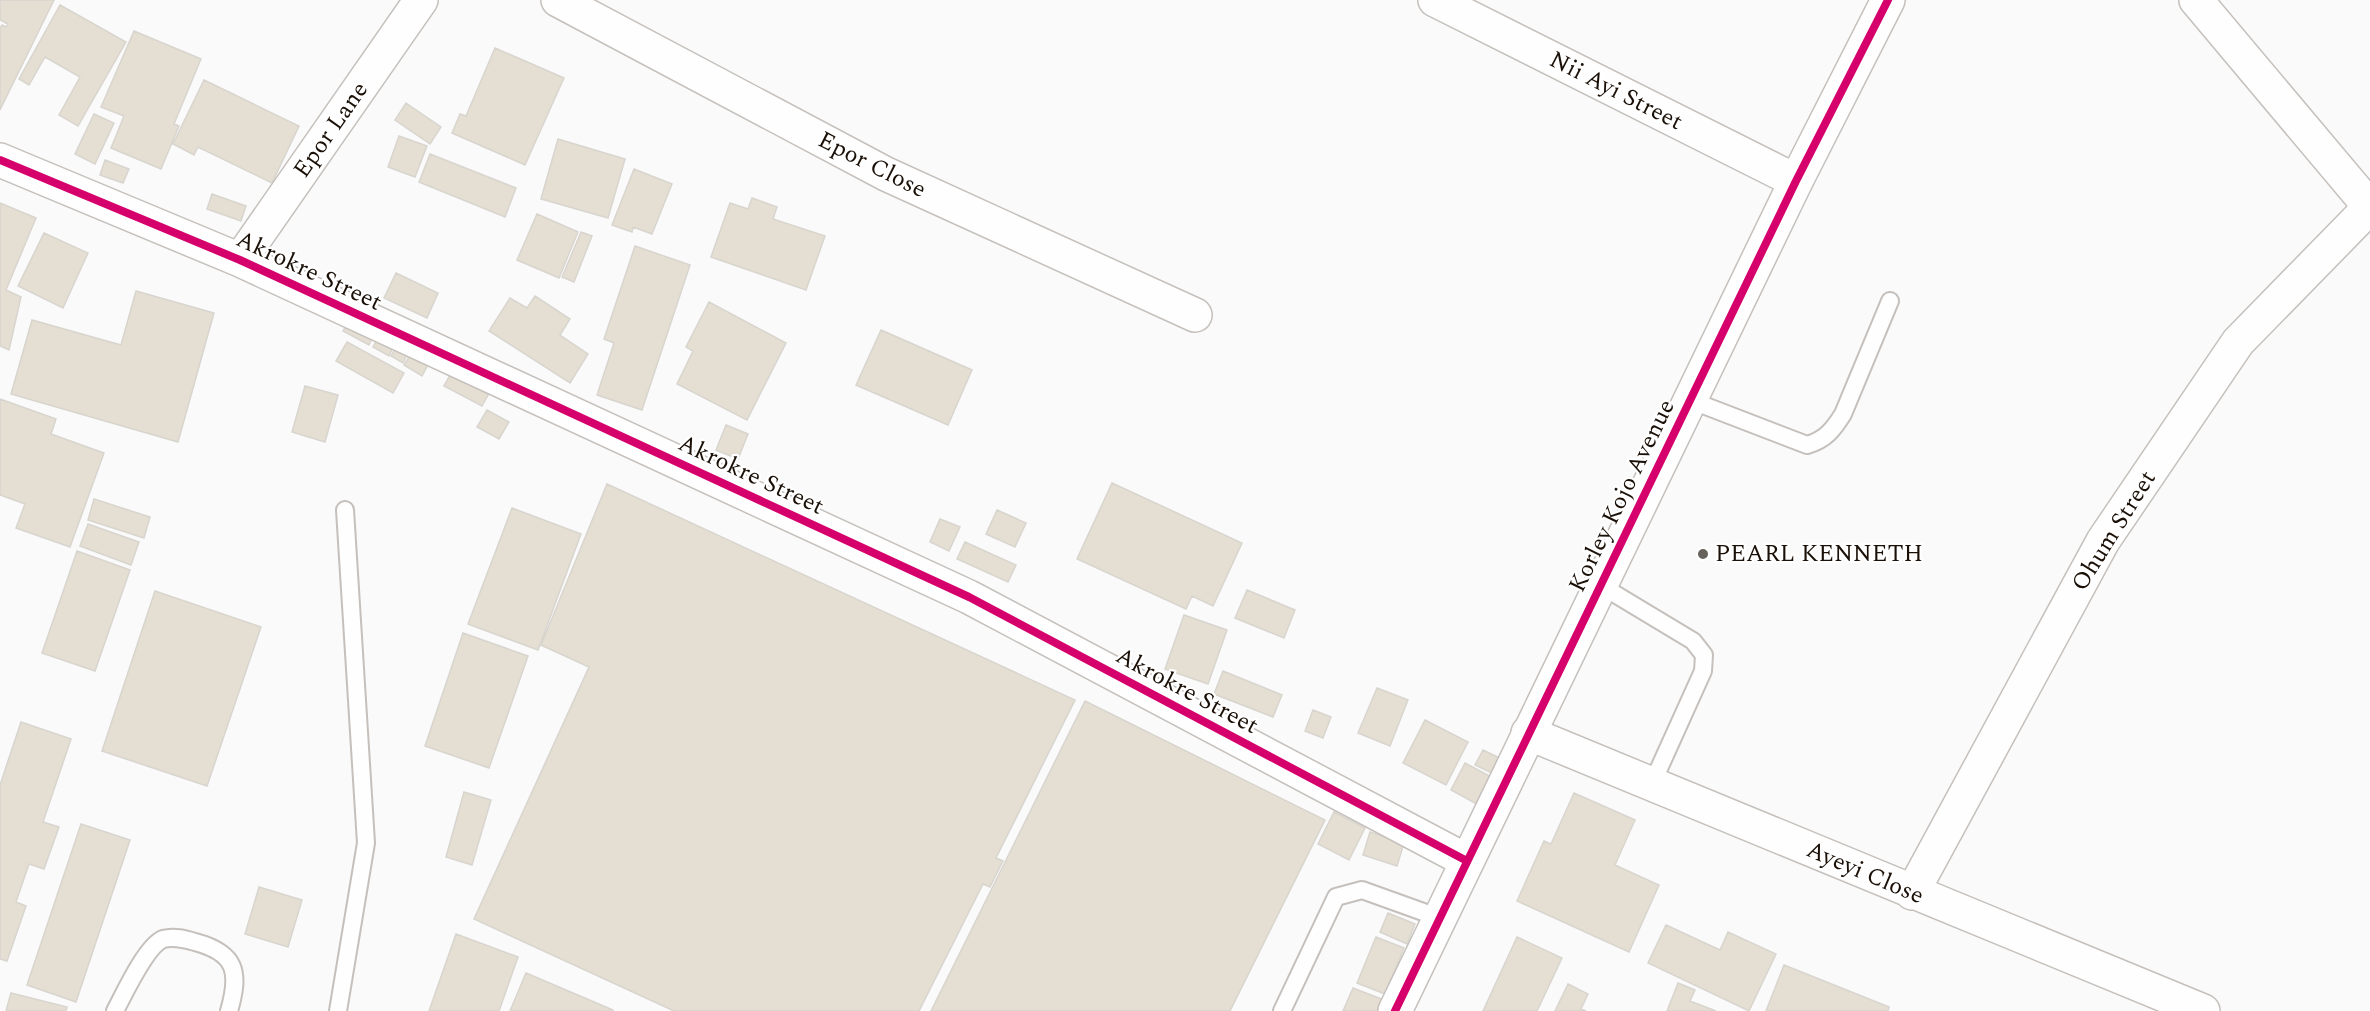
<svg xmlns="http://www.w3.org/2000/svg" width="2370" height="1011" font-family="Spectral,serif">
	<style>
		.building { fill: #e5ded2; stroke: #d8d5cf; stroke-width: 1.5 }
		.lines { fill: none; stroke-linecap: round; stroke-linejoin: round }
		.lane-casing { stroke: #c5c0bc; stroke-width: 20 }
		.street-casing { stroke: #c5c0bc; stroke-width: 36 }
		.secondary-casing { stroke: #c5c0bc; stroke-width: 36 }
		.lane { stroke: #fefefe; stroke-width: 16 }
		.street { stroke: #fefefe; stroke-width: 33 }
		.secondary { stroke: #fefefe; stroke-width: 33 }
		.cycleway-casing { stroke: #fff; stroke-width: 11 }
		.cycleway { stroke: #d6006c; stroke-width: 8 }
		.poi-dot { fill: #68625c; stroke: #fff; stroke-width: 2 }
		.labels { text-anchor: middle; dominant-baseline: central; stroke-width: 4.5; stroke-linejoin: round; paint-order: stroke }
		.street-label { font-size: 24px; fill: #1a1007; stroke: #fff }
		.poi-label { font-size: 24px; fill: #1a1007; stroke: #fff; text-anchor: start }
	</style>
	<rect width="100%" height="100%" fill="#fafafa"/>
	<path class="building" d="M0 0H54L0 110V28L2 25 6 27 8 24 0 20Z
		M60 5 126 42 78 126 59 115 80 77 45 57 29 85 19 79Z
		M134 31 201 59 174 124 179 126 161 169 111 148 124 116 101 107Z
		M495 48 564 78 525 165 452 133 460 114 466 116Z
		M204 80 299 126 272 183 198 147 194 155 173 144Z
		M406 103 441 127 430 144 395 120Z
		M94 114 114 123 95 164 75 154Z
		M399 136 427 146 415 177 388 167Z
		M558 139 625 159 608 218 541 199Z
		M430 154 516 188 505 217 419 182Z
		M105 160 129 169 123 183 100 175Z
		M634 169 672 184 652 234 633 227 632 232 612 225Z
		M212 194 246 206 241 221 207 209Z
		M752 198 777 207 773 219 825 236 806 290 711 257 730 203 748 209Z
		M0 203 36 218 6 290 21 297 9 350 0 346Z
		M537 214 578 232 559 278 517 260Z
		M581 232 592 236 574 282 562 277Z
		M44 233 88 253 63 308 18 286Z
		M635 246 690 265 642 410 597 395 614 343 604 339Z
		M396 273 438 293 427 318 384 298Z
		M136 291 214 313 178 442 11 394 32 320 121 345Z
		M535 296 570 319 560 335 588 354 570 383 489 331 510 298 527 308Z
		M709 302 786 343 747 420 677 384 693 351 686 347Z
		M349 321 374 334 369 345 343 331Z
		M881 330 972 370 948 425 856 385Z
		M378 338 393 347 389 356 373 347Z
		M347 342 404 373 393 393 336 361Z
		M397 345 409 351 403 363 391 356Z
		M414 349 431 359 422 376 404 365Z
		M455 366 493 386 482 406 444 386Z
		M305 386 338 395 325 442 292 432Z
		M0 399 56 419 51 434 104 453 70 547 16 528 25 504 0 495Z
		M487 410 509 422 499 439 477 427Z
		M726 425 748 434 738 459 716 450Z
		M1112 483 1242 543 1213 606 1192 596 1186 609 1077 559Z
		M607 484 1075 700 996 858 1003 861 990 887 983 884 919 1011H674L474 919 589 667 541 645Z
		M94 499 150 517 144 538 88 520Z
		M512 508 581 534 538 650 468 624Z
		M997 510 1026 523 1015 547 986 534Z
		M940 519 960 527 949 551 930 542Z
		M88 524 139 542 131 565 80 546Z
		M965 542 1016 565 1008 582 957 559Z
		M77 551 130 570 95 671 42 653Z
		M1247 590 1295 610 1284 638 1235 618Z
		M155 591 261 627 207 786 102 751Z
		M1184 615 1227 630 1208 684 1165 669Z
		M463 633 528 656 489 768 425 746Z
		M1223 671 1282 695 1273 717 1214 694Z
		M1377 688 1408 700 1390 746 1358 733Z
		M1085 701 1325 820 1230 1011H931Z
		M1313 710 1331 717 1323 738 1305 731Z
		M1425 720 1468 742 1446 785 1403 763Z
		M21 722 71 739 43 822 59 827 44 869 29 864 16 902 26 906 7 961 0 959V785Z
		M1483 750 1504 760 1496 775 1475 765Z
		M1465 763 1497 780 1482 807 1451 790Z
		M464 792 491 800 472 865 446 857Z
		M1574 793 1635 820 1615 865 1659 885 1629 952 1517 901 1544 841 1551 844Z
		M1334 812 1365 828 1349 860 1318 844Z
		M81 824 130 840 76 1002 27 985Z
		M1370 832 1404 843 1397 866 1363 855Z
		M259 887 302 900 288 947 245 934Z
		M1388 913 1415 924 1407 944 1380 932Z
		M1666 925 1720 950 1728 932 1776 954 1749 1011 1648 963Z
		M456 934 518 957 499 1011H429Z
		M1376 937 1404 948 1385 994 1357 983Z
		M1517 937 1562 958 1537 1011H1483Z
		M1784 965 1889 1007 1888 1011H1766Z
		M526 973 613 1010 612 1011H510Z
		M1678 983 1695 990 1690 1001 1716 1011H1667Z
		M1568 984 1588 994 1581 1009 1586 1011H1555Z
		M1353 988 1384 1000 1380 1011H1343Z
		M11 993 67 1007 66 1011H6Z"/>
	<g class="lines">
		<g class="lane-casing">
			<path id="lane" d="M1690 400 1807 445C1825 440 1833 430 1843 414L1890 301
				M1600 585 1693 641 1704 655 1703 671 1652 784
				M115 1011C124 994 146 946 163 939 174 936 185 939 195 942 237 953 240 973 229 1011
				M338 1011 366 843 345 510
				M1282 1011 1336 897 1362 890 1440 918"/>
		</g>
		<g class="street-casing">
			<path id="street" d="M558 0 886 174 1195 315
				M1435 0 1796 181
				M0 160 240 260 969 597 1467 861
				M240 260 421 0
				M1528 733 2203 1011
				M1912 893 2103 541 2238 342 2370 207"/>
		</g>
		<g class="secondary-casing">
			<path id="secondary" d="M2196 0 2370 207
				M1395 1011 1796 181 1888 0"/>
		</g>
		<use href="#lane" class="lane"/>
		<use href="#street" class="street"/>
		<use href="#secondary" class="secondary"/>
		<g class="cycleway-casing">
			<path id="cycleway" d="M0 160 240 260 969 597 1467 861
				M1395 1011 1796 181 1888 0"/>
		</g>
		<use href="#cycleway" class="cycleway"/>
	</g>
	<circle class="poi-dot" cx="1703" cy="554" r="6"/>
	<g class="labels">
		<g class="street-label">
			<text transform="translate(1616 91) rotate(27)">Nii Ayi Street</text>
			<text transform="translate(331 130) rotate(-55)">Epor Lane</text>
			<text transform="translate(872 165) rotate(27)">Epor Close</text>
			<text transform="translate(309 271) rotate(25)">Akrokre Street</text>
			<text transform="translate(751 475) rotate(25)">Akrokre Street</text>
			<text transform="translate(1622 496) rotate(-64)">Korley Kojo Avenue</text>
			<text transform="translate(2114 531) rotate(-58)">Ohum Street</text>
			<text transform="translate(1187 691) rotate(28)">Akrokre Street</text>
			<text transform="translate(1865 873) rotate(23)">Ayeyi Close</text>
		</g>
		<g class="poi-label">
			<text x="1715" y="554">PEARL KENNETH</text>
		</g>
	</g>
</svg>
